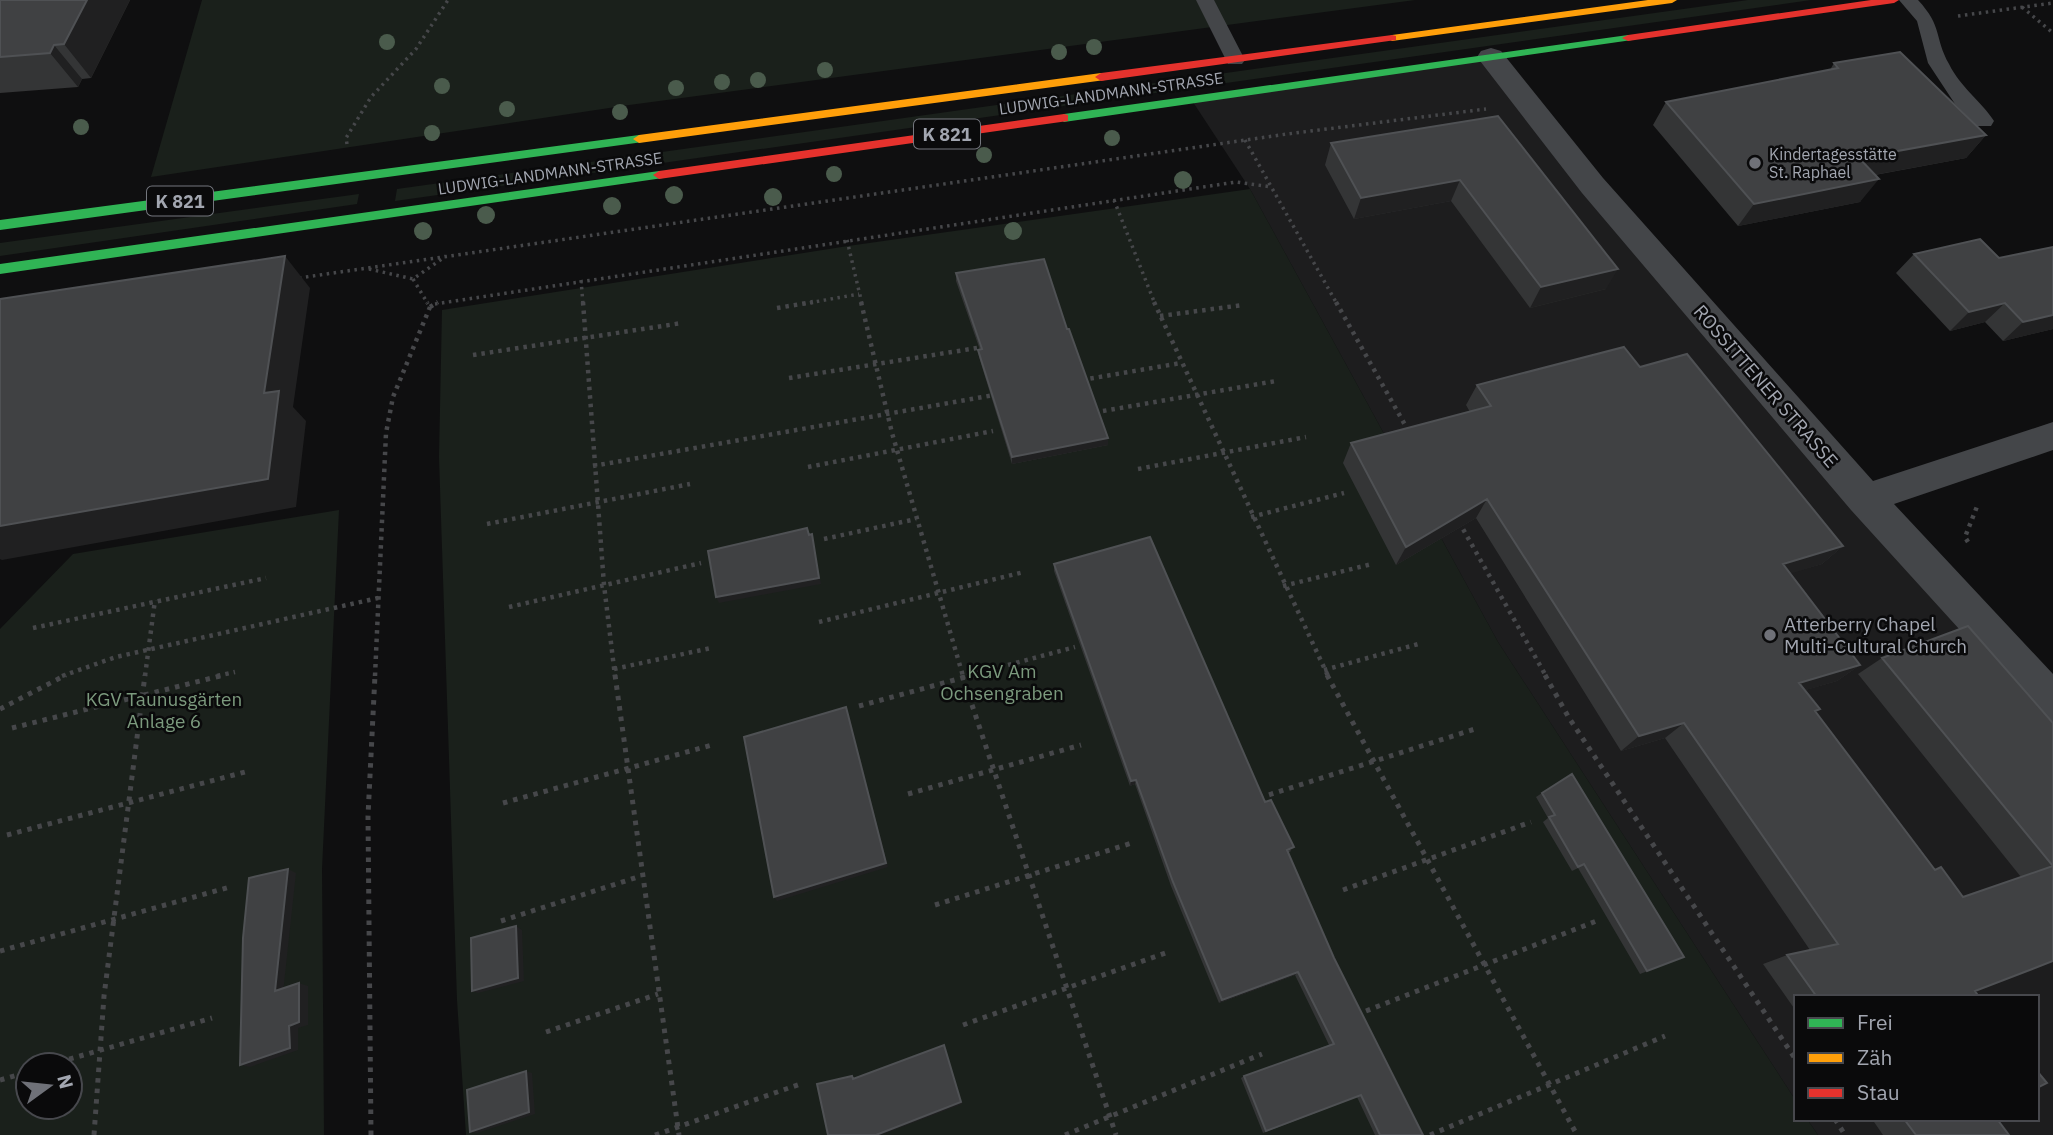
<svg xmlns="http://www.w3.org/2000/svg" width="2053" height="1135" font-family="'IBM Plex Sans',sans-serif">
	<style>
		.built { fill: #1d1d1e }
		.green { fill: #1a201b; fill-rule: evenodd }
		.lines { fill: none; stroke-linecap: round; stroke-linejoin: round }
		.path-far2 { stroke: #46474a; stroke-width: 3.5; stroke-dasharray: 2.5 4.5; stroke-linecap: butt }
		.path-far1 { stroke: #46474a; stroke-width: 4.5; stroke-dasharray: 3.5 5; stroke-linecap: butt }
		.path { stroke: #46474a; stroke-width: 5; stroke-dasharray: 4.5 6; stroke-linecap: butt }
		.lane { fill: #444649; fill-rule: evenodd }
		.street { fill: #444649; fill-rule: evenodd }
		.fast { fill: #30b455; fill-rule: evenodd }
		.slow { fill: #ff9f0a; fill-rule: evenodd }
		.jam { fill: #e5322d; fill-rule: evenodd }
		.tree { fill: #4a5b4c }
		.wall { fill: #343536 }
		.shaded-wall { fill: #202021 }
		.building { fill: #404143; stroke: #4f5154; stroke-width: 2 }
		.poi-dot { fill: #6f7178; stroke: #0a0a0b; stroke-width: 2.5 }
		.labels { text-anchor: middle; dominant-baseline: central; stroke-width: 5; stroke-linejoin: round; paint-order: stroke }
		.far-street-label { font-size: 16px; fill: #a2a6b0; stroke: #0a0a0b }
		.far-poi-label { font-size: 16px; fill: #a2a6b0; stroke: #0a0a0b; text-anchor: start }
		.shield { fill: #0a0a0b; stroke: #74777e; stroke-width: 2 }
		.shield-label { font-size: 18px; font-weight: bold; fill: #a2a6b0 }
		.street-label { font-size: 19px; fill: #a2a6b0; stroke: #0a0a0b }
		.poi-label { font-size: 19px; fill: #a2a6b0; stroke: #0a0a0b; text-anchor: start }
		.park-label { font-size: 19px; fill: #7b997d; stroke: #0a0a0b }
	</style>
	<rect width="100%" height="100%" fill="#0f0f10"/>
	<path class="built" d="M1491 57 2053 703V1135H1818L1807 1119H2037V997H1796V1101L1498 642 1250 189 1191 99Z"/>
	<path class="green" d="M202 0H1415L629 105 151 177Z
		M1748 0H1811L395 201 397 189Z
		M1250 189 1498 642 1796 1101V1119H1807L1818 1135H466L457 1000 439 457 442 310 848 246Z
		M359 194 357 204 0 256V243Z
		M339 510 322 869 324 1135H0V629L73 554ZM28 1065H70V1107H28Z"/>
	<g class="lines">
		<path class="path-far2" d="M2022 7 2053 33
			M1958 16 2053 3
			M1245 140 1337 304
			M347 144 346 138 371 97 416 49 448 0
			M1114 200 1155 304
			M847 240 862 304
			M369 269 413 279 446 256
			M299 278 1287 134 1486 109
			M413 279 428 304
			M581 280 583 304
			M435 304 1236 182 1272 187
			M803 304 859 294"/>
		<path class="path-far1" d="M583 302 604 585 615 676
			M861 302 892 433 963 676
			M1154 302 1328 676
			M1336 302 1409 432
			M430 307 438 302
			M777 308 813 302
			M1160 316 1243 305
			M473 355 682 323
			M789 378 977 348
			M1082 380 1181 363
			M1103 411 1276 381
			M593 466 994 395
			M808 467 993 431
			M1138 469 1306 437
			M1251 517 1344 493
			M1459 522 1546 676
			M487 524 690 484
			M824 539 916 519
			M1968 542 1965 537 1978 504
			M1283 586 1372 564
			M509 607 701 563
			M819 622 1024 572
			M33 628 266 578
			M614 669 711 648
			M1324 670 1422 643
			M62 676 116 657 378 598
			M145 676 155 600
			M217 676 235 672
			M375 676 386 433 393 397 430 307 427 302
			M967 676 1075 647"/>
		<path class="path" d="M615 675 679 1135
			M962 675 1116 1135
			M1327 675 1577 1135
			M1545 675 1569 718 1796 1060
			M859 706 973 675
			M0 709 66 675
			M12 728 224 675
			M908 794 1081 745
			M1259 798 1478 728
			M503 803 712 745
			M7 835 245 772
			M1343 890 1531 822
			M935 905 1135 842
			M501 921 641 876
			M0 951 230 887
			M1366 1011 1599 920
			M963 1025 1168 952
			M546 1032 658 994
			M49 1065 212 1018
			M0 1080 28 1072
			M1835 1119 1845 1135
			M94 1135 104 996 145 675
			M371 1135 368 816 375 675
			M655 1135 803 1083
			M1065 1135 1262 1054
			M1430 1135 1665 1036"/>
		<path class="lane" d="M1196 0H1214L1245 60 1242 64H1228Z
			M1899 0H1918C1943 27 1934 37 1949 64 1961 88 1981 101 1994 121L1991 126H1977L1955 104 1928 63 1917 21Z"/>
		<path class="street" d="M1491 48 1501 51 1603 178 1873 481 2053 422V450L1894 504 2053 674V722L2038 716 1851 510 1582 193 1477 57 1481 51Z"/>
		<path class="fast" d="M1628 35 1632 36V40L1064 122 1058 118 1064 114Z
			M639 135 645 139 643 142 0 230V220Z
			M659 171 663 172V178L0 274V264Z"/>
		<path class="slow" d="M1648 0H1677L1672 3 1392 41 1386 38 1392 35Z
			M1101 73 1105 74V80L639 143 633 139 639 135Z"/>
		<path class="jam" d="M1871 0H1899L1894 3 1628 41 1622 38 1628 35Z
			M1392 35 1396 36V40L1101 81 1095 77 1101 73Z
			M1064 114 1068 115V121L659 179 653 175 659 171Z"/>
	</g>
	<g class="tree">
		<circle cx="387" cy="42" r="8"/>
		<circle cx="1094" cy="47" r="8"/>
		<circle cx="1059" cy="52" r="8"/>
		<circle cx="825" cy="70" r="8"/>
		<circle cx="758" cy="80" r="8"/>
		<circle cx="722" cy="82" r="8"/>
		<circle cx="442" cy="86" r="8"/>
		<circle cx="676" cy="88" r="8"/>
		<circle cx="507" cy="109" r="8"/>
		<circle cx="620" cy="112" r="8"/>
		<circle cx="81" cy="127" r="8"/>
		<circle cx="432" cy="133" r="8"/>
		<circle cx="1112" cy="138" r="8"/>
		<circle cx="984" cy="155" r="8"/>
		<circle cx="834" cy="174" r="8"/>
		<circle cx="1183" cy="180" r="9"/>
		<circle cx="674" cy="195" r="9"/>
		<circle cx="773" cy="197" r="9"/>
		<circle cx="612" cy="206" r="9"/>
		<circle cx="486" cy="215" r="9"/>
		<circle cx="423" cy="231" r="9"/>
		<circle cx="1013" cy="231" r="9"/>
	</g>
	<path class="wall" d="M0 0H130L91 78 82 79 78 87 0 93Z
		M1834 63 1986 135 1966 158 1875 175 1860 202 1738 226 1653 125 1666 102 1830 70Z
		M1498 116 1606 289 1530 308 1451 201 1354 219 1325 165 1331 143Z
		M2053 247V329L2003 341 1985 322 1950 331 1896 273 1914 254 1999 258Z
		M956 273 1067 329 1108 445 1012 464 979 357 978 350H980L956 281Z
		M1640 367 1843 546 1822 564 1790 573 1860 665 1837 681 1805 690 1820 709 1816 712 1935 869 1963 897 2021 877 1858 674 1882 658 2053 723V961L1975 991 1979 997H1796V1011L1763 964 1787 955 1810 950 1665 738 1621 751 1476 518 1396 565 1343 463 1351 443 1470 412 1466 405 1477 385Z
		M1054 564 1265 802 1291 851 1288 853 1334 958 1423 1135H1375L1357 1097 1263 1133 1241 1078 1244 1076 1329 1045 1295 975 1219 1003 1171 886 1135 784 1130 786 1054 571Z
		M1542 793 1684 957 1640 974 1578 868 1572 871 1543 822 1548 818 1536 797Z
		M1872 1119H1997L2009 1135H1883Z"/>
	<path class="shaded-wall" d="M87 0H130L91 78 64 44Z
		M54 45 82 79 78 87 50 53Z
		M1986 135 1966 158 1841 181 1859 158Z
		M1879 179 1860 202 1738 226 1754 204Z
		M1460 180 1451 201 1354 219 1361 198Z
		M285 256 310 288 293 407 306 421 296 507 2 560 0 559V526L264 393Z
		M1618 269 1606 289 1530 308 1541 287Z
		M2005 303 1985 322 1950 331 1969 312Z
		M2053 315V329L2003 341 2023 322Z
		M1108 438V445L1012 464V457Z
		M1487 499 1476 518 1396 565 1406 547Z
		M812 534 821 584 719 603 716 597Z
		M1843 546 1822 564 1763 582 1783 564Z
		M1860 665 1837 681 1778 698 1799 683Z
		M848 712 888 867 777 901 774 897Z
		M1684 723 1665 738 1621 751 1639 736Z
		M1136 780 1135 784 1130 786 1131 781Z
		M288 869 296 873 283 993 275 991Z
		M516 926 522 930 524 981 478 993 472 991Z
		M1298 972 1295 975 1219 1003 1222 1000Z
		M299 983 308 986V1025L298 1028V1050L250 1067 240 1065 289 1026Z
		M944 1045 962 1104 881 1135H876Z
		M526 1071 532 1073 535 1114 477 1133 470 1132Z"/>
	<path class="building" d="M0 0H87L64 44 54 45 50 53 0 57Z
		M1900 52 1986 135 1859 158 1879 179 1754 204 1666 102 1838 68 1834 63Z
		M1498 116 1618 269 1541 287 1460 180 1361 198 1331 143Z
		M1980 239 1999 258 2053 247V315L2023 322 2005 303 1969 312 1914 254Z
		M285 256 264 393 279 391 268 479 0 526V299Z
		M1044 259 1067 329H1069L1108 438 1012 457 978 350 982 349 956 273Z
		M1624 347 1640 367 1687 354 1843 546 1783 564 1860 665 1799 683 1820 709 1815 711 1935 870 1941 867 1963 897 2053 866 1882 658 1968 626 2053 723V961L1975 991 1979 997H1817L1787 955 1838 944 1684 723 1639 736 1487 499 1406 547 1351 443 1491 406 1477 385Z
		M807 528 809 535 812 534 819 578 716 597 708 551Z
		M1150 537 1265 802 1271 800 1294 847 1287 850 1334 958 1423 1135H1380L1361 1095 1266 1131 1244 1076 1334 1044 1298 972 1222 1000 1173 882 1136 780 1131 781 1054 564Z
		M846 707 886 863 774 897 744 737Z
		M1572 774 1684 957 1647 971 1584 864 1578 867 1549 817 1555 815 1542 793Z
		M288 869 275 991 299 983V1022L289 1026 290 1048 240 1065 243 938 249 878Z
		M516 926 518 978 472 991 471 938Z
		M944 1045 961 1102 876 1135H828L817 1084 852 1076 853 1079Z
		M526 1071 529 1112 470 1132 467 1090Z
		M2037 1071 2047 1083 2037 1088Z
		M1904 1119H1997L2009 1135H1916Z"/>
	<g class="poi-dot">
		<circle cx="1755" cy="163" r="7"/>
		<circle cx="1770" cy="635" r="7"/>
	</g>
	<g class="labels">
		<g class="far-street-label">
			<text transform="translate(1111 93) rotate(-8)">LUDWIG-LANDMANN-STRASSE</text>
			<text transform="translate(550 173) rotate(-8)">LUDWIG-LANDMANN-STRASSE</text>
		</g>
		<g class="far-poi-label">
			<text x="1769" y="154">Kindertagesstätte<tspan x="1769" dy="18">St. Raphael</tspan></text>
		</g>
		<g class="shield">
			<rect x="914" y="119.5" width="66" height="29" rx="5"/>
			<rect x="147" y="186.5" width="66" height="29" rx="5"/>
		</g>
		<g class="shield-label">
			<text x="947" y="134">K 821</text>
			<text x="180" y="201">K 821</text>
		</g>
		<g class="street-label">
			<text transform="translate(1766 386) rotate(49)">ROSSITTENER STRASSE</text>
		</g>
		<g class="poi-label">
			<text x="1784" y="624">Atterberry Chapel<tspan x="1784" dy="22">Multi-Cultural Church</tspan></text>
		</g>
		<g class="park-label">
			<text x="1002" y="671">KGV Am<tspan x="1002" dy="22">Ochsengraben</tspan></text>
			<text x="164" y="699">KGV Taunusgärten<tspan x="164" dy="22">Anlage 6</tspan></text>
		</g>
	</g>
	<rect x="1794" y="995" width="245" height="126" fill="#0a0a0b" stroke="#47484d" stroke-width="2"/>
	<rect x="1808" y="1018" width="35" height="10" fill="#30b455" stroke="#47484d" stroke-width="2"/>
	<text x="1857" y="1030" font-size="21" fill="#a2a6b0">Frei</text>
	<rect x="1808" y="1053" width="35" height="10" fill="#ff9f0a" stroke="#47484d" stroke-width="2"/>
	<text x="1857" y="1065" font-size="21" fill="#a2a6b0">Zäh</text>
	<rect x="1808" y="1088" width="35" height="10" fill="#e5322d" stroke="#47484d" stroke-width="2"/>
	<text x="1857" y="1100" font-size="21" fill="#a2a6b0">Stau</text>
	<g transform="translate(49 1086) rotate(75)"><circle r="33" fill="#0a0a0b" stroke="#47484d" stroke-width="2"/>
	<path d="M0-5L12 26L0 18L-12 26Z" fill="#6f7178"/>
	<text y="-10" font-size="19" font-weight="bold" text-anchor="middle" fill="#a2a6b0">N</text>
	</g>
</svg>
